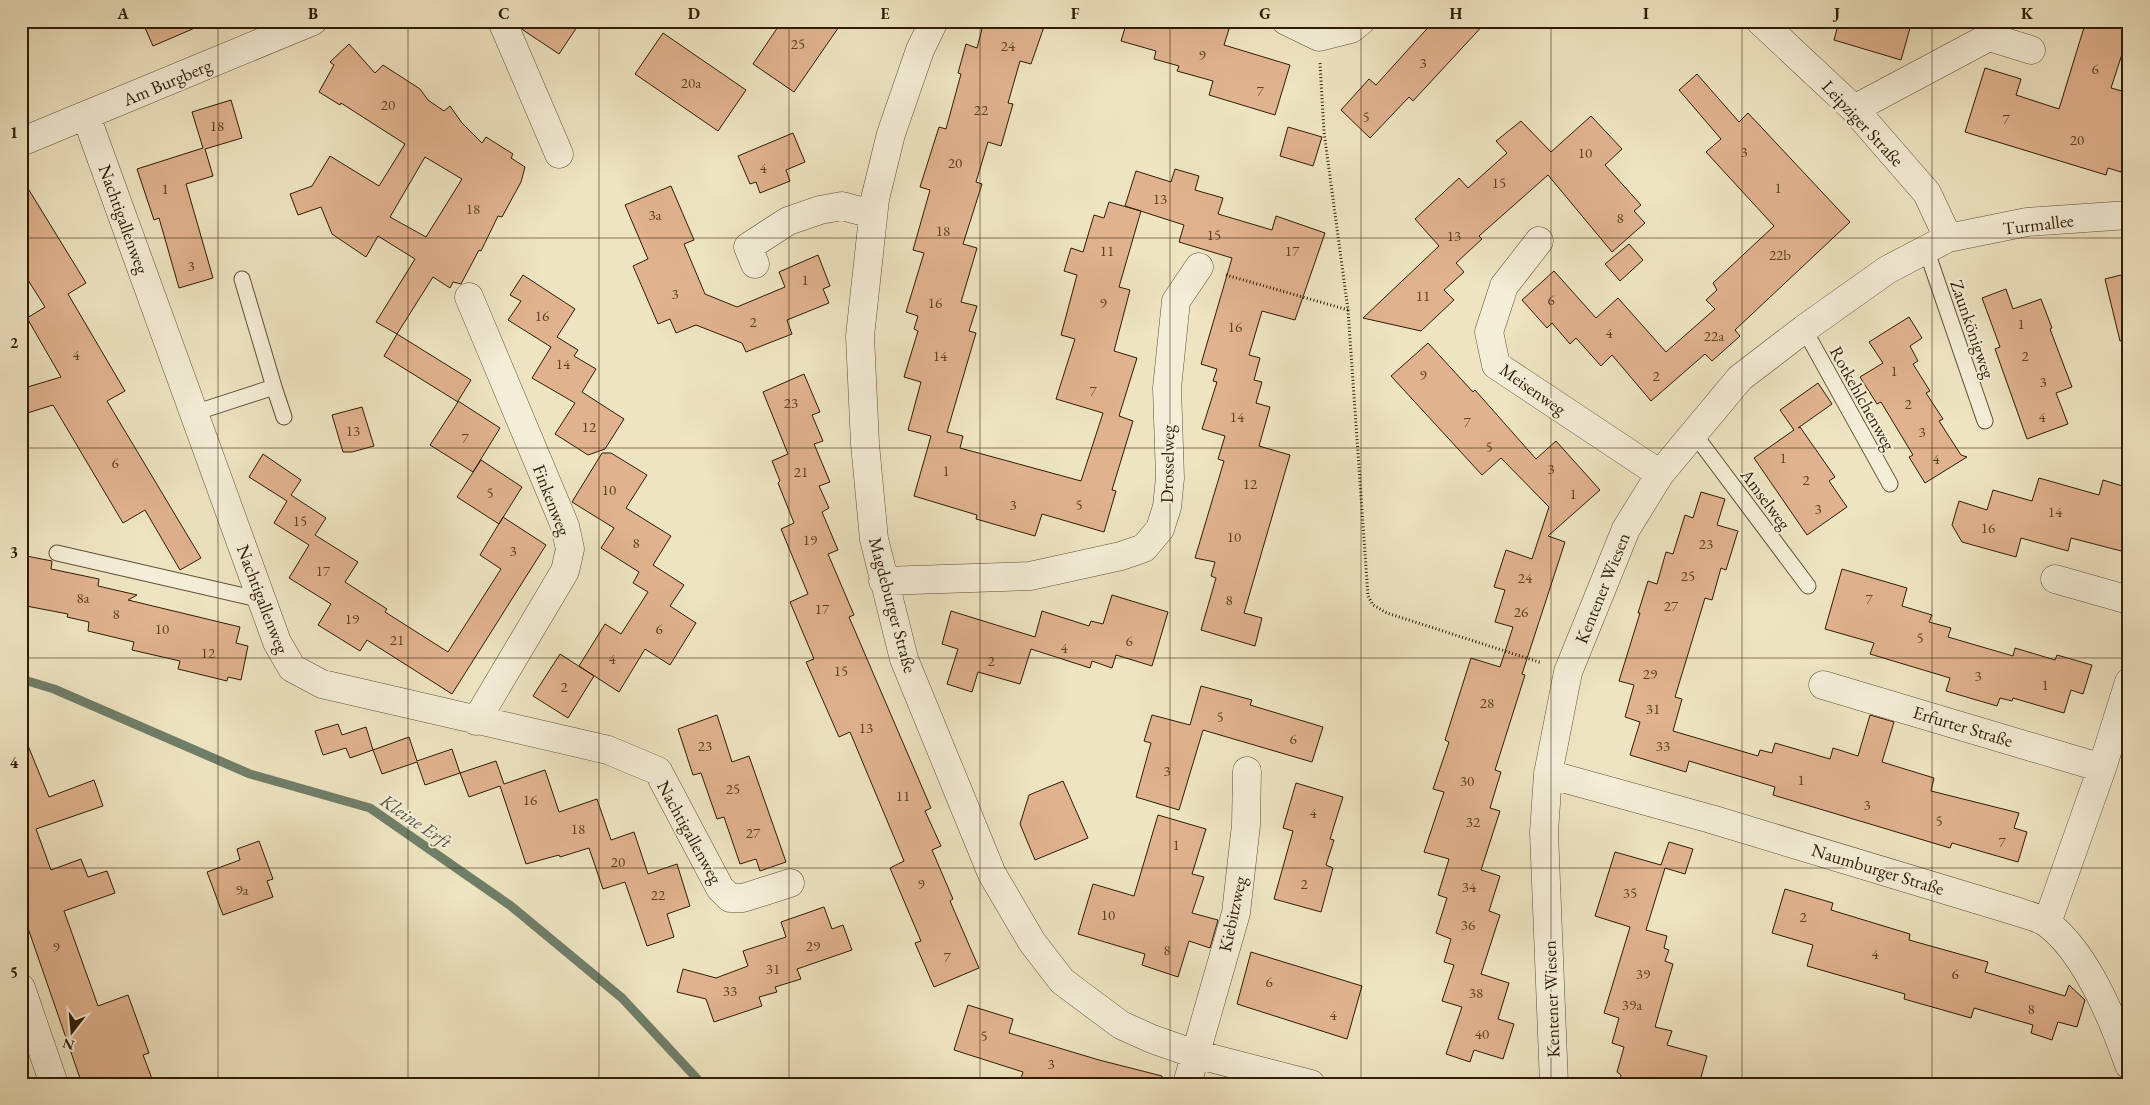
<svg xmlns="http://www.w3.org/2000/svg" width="2150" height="1105" font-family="'EB Garamond',serif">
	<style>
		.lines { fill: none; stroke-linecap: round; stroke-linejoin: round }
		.stream { stroke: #707e69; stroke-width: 9 }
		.building { fill: #e0b28e; stroke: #2f1c04; fill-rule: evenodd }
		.service-casing { stroke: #5f4e33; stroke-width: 17 }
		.minor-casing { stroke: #5f4e33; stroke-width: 29 }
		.path { stroke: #2f1c04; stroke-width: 3; stroke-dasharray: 1 2.5; stroke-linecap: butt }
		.service { stroke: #f4edd7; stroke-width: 15 }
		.minor { stroke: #f4edd7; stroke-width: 28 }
		.grid { fill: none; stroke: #2f1c04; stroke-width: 1; stroke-opacity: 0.55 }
		.labels { text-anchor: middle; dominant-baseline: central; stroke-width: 4; stroke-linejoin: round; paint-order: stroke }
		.number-label { font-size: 15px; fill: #5b4226 }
		.street-label { font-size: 18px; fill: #2f1c04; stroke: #f4edd7 }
		.water-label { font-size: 19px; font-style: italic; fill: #55553f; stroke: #f4edd7 }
		.neatline { fill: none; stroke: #2f1c04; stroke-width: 2 }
		.grid-label { font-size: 16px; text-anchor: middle; font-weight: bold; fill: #2f1c04 }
	</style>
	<rect width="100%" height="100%" fill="#eee4c1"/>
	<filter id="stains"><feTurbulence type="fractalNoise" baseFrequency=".004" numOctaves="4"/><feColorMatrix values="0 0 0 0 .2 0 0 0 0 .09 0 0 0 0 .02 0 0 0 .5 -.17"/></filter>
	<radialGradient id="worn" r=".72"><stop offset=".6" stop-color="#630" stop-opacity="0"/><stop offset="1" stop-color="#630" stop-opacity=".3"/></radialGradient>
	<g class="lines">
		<path class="stream" d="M21 679 54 689 250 774 370 808 511 906 622 998 702 1084"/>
	</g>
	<path class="building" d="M142 21H211L153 46Z
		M519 21H581L559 54 523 30Z
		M782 21H843L794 92 753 64Z
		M984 21H1046L1031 64 1020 61 1008 103 1013 104 1001 146 988 142 976 182 982 184 963 244 977 248 961 302 977 306 969 331 976 333 947 432 963 436 960 448 1081 481 1103 413 1056 399 1075 339 1061 335 1077 275 1064 271 1071 248 1083 252 1094 215 1104 218 1109 202 1141 211 1119 287 1130 290 1114 351 1137 358 1119 416 1133 421 1112 490 1116 491 1104 532 1042 514 1035 536 976 519 977 515 914 496 931 436 908 430 921 382 904 377 918 331 914 329 918 316 906 312 924 253 913 250 930 190 920 187 939 127 946 129 961 74 958 73 966 44 977 48Z
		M1127 21H1202L1229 29 1224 45 1290 65 1275 115 1209 95 1213 81 1177 71 1179 66 1154 59 1156 51 1121 41Z
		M1434 21H1487L1413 101 1409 97 1370 138 1341 110 1369 79 1376 85Z
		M1839 21H1912L1901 60 1834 40Z
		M2086 21H2111L2129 27V50L2124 48 2111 88 2129 93V147L2121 172 2108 168 2106 175 1965 132 1985 68 2021 79 2016 95 2059 109Z
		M663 33 746 90 718 131 635 74Z
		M349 44 375 73 383 65 420 89 428 100 444 111 450 106 462 123 482 143 486 137 513 154 511 158 525 167 521 182 502 217 498 216 481 251 479 250 461 284 453 282 450 288 433 277 397 334 376 322 415 259 378 236 366 257 332 234 321 207 298 215 290 194 312 186 330 156 379 186 405 144 341 103 340 105 319 92 334 65 330 62ZM425 157 462 179 426 237 390 217Z
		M1697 74 1739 122 1748 113 1850 222 1735 330 1740 336 1712 361 1705 354 1651 401 1612 355 1601 366 1576 338 1570 344 1552 323 1547 328 1522 300 1554 271 1596 318 1618 298 1666 352 1715 309 1706 300 1717 290 1713 283 1774 226 1706 152 1721 139 1679 90Z
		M231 100 242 138 205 149 213 176 186 184 213 278 179 288 159 218 154 220 137 169 203 148 192 112Z
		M1591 116 1622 149 1605 165 1641 205 1634 211 1645 223 1612 252 1548 175 1479 236 1482 239 1456 263 1464 272 1444 290 1454 300 1421 331 1363 318 1439 246 1415 219 1459 178 1468 188 1507 153 1496 141 1521 121 1551 152Z
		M1288 127 1322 137 1313 166 1280 156Z
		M793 133 805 162 786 170 790 181 760 193 756 182 750 184 738 156Z
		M1175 169 1199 176 1195 190 1223 198 1218 214 1272 230 1276 216 1325 233 1295 320 1262 311 1249 355 1260 358 1254 380 1262 382 1256 403 1270 407 1259 446 1290 455 1244 613 1262 618 1255 646 1201 630 1216 578 1211 576 1215 562 1195 558 1224 461 1218 459 1225 436 1202 429 1217 382 1213 381 1217 369 1201 364 1232 258 1179 242 1184 225 1125 206 1136 171 1171 182Z
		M21 177 86 283 68 294 125 391 107 401 201 558 180 570 145 510 123 523 53 405 21 415V389L61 377 27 318 45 307 21 269Z
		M671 186 694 240 684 244 705 294 737 307 785 287 779 272 818 255 830 286 823 289 829 303 787 320 792 334 746 352 742 343 696 325 676 333 670 319 658 324 633 266 648 259 625 205Z
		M1629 244 1643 260 1620 281 1605 264Z
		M2129 273V340L2120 341 2105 279Z
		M523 275 575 309 557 337 578 350 574 356 596 369 582 392 624 419 605 449 588 455 555 434 575 403 532 378 551 347 508 320 521 301 510 295Z
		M2006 289 2013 309 2041 299 2052 328 2050 329 2072 387 2056 393 2068 424 2027 439 1995 349 2000 347 1982 298Z
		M1909 317 1922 338 1910 346 1918 361 1913 364 1930 391 1926 393 1943 419 1939 421 1961 455 1967 457 1925 483 1909 457 1913 455 1881 402 1877 404 1860 377 1883 363 1869 342Z
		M397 334 471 380 458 401 500 428 473 472 430 445 458 402 384 356Z
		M1428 343 1473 392 1475 390 1536 459 1556 441 1600 490 1548 536 1565 542 1522 674 1525 675 1495 770 1501 772 1490 808 1500 811 1481 870 1500 876 1489 911 1500 915 1481 974 1509 983 1498 1019 1514 1024 1503 1059 1474 1050 1470 1062 1446 1054 1462 1007 1442 1001 1454 965 1444 962 1451 939 1436 933 1447 898 1438 895 1449 859 1424 852 1444 792 1433 789 1449 742 1445 740 1471 658 1500 667 1513 627 1495 622 1505 590 1494 587 1506 550 1532 559 1549 507 1501 458 1482 475 1391 376Z
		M804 374 820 412 812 415 823 441 814 444 830 482 819 486 829 508 822 512 838 550 828 554 854 615 849 617 931 808 925 811 941 846 932 850 953 899 950 901 979 968 934 987 915 943 921 941 890 868 904 861 850 732 839 737 806 662 814 659 790 602 808 594 781 529 794 523 778 483 780 481 772 461 788 454 763 392Z
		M1818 383 1832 404 1798 428 1800 427 1835 477 1829 481 1847 507 1807 535 1754 458 1794 430 1780 410Z
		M362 407 374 446 352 452H343L332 415Z
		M602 453H611L647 475 626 508 671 536 653 565 684 585 670 606 696 623 670 665 645 649 619 692 579 666 605 624 621 634 648 592 633 583 639 572 601 548 614 528 572 502Z
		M263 454 301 480 291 495 326 518 315 535 358 562 345 582 387 609 385 612 448 652 501 569 480 555 503 517 546 545 452 694 367 640 360 651 318 625 331 604 289 578 309 545 274 523 287 501 249 477Z
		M481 460 522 487 499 524 457 497Z
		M2039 478 2099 495 2103 480 2129 488V553L2071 538 2068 551 2021 538 2016 557 1962 542 1952 525 1959 501 1987 510 1993 490 2032 501Z
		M1701 492 1725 499 1717 525 1738 531 1726 570 1721 568 1712 600 1705 598 1675 697 1682 699 1673 731 1758 756 1760 750 1772 753 1775 743 1830 759 1833 748 1858 756 1870 715 1894 722 1882 762 1934 778 1931 791 2019 813 2014 828 2027 832 2018 862 1952 843 1950 848 1773 795 1775 787 1689 761 1686 772 1630 755 1640 722 1625 717 1634 685 1619 681 1640 613H1638L1648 581 1657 584 1666 552 1673 554 1685 515 1693 518Z
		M21 555 52 561 51 569 99 579 98 586 137 595 128 600 240 627 236 643 248 646 241 680 228 677 227 681 178 669 180 661 132 650 134 642 88 631 89 622 67 617 68 614 21 605Z
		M1842 569 1907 588 1902 606 1932 615 1929 622 1951 628 1948 637 2013 656 2015 648 2055 660 2057 655 2092 665 2083 694 2071 690 2064 713 2013 698 2012 701 2000 698 1997 706 1946 691 1950 678 1870 654 1874 643 1825 629Z
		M1112 595 1168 612 1152 666 1116 655 1112 668 1092 661 1090 668 1031 649 1020 684 978 672 972 692 947 684 958 649 942 644 951 611 1035 637 1042 611 1089 626 1091 621 1103 624Z
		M560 654 594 676 568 718 533 696Z
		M1201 686 1252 700 1250 705 1323 727 1312 762 1203 730 1179 810 1136 797 1151 743 1144 741 1152 715 1190 725Z
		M717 715 732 762 749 756 786 862 760 871 756 859 740 864 724 817 717 819 701 773 693 775 678 729Z
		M338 724 342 735 366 727 373 750 409 737 417 761 452 749 460 773 496 761 504 784 545 770 559 812 597 799 611 840 634 832 648 874 677 864 690 906 667 914 674 937 647 946 625 882 603 889 589 848 560 857 559 855 526 864 500 786 469 797 460 773 425 785 417 762 382 774 373 750 350 758 346 748 323 755 315 731Z
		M22 731 49 797 94 780 103 806 36 829 51 870 81 859 88 877 107 871 115 893 64 911 98 1006 128 995 149 1053 143 1055 154 1084H82L21 908Z
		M1063 781 1088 838 1035 860 1020 824 1029 795Z
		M1296 783 1343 797 1330 839 1334 840 1326 865 1333 868 1321 912 1274 899 1293 831 1283 828Z
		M1158 815 1206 829 1192 874 1204 877 1192 913 1218 920 1210 948 1189 941 1178 977 1142 965 1145 954 1078 934 1093 884 1134 896Z
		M259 841 273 879 267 881 273 897 223 915 207 872 240 860 237 849Z
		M1669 842 1693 849 1685 874 1665 868 1646 930 1667 936 1664 948 1669 950 1665 961 1673 964 1655 1027 1672 1031 1667 1045 1707 1056 1699 1084H1619L1621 1075 1617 1072 1624 1047 1612 1043 1619 1018 1604 1013 1630 927 1595 916 1615 852 1661 865Z
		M1785 889 1833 903 1831 910 1910 934 1909 940 1988 962 1985 972 2065 996 2069 985 2085 1000 2077 1027 2058 1022 2052 1040 2031 1033 2033 1025 1974 1008 1971 1018 1904 999 1905 994 1807 966 1813 945 1772 933Z
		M824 907 832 929 843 925 852 950 797 969 801 979 775 987 777 992 759 997 762 1006 714 1022 706 999 677 992 683 969 716 978 748 966 743 951 786 937 781 922Z
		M1251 952 1362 986 1347 1039 1237 1004Z
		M968 1005 1013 1019 1009 1033 1099 1060 1162 1076 1161 1084H1019L1023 1072 954 1050Z"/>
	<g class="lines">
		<g class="service-casing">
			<path id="service" d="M1926 249 1985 421
				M1804 329 1890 484
				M274 387 284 417
				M194 413 274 387 242 279
				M1695 435 1808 586
				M57 553 262 600"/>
		</g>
		<g class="minor-casing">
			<path id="minor" d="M502 21 559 154
				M934 21 920 50 891 134 875 199 860 336 865 444 874 539 904 659 992 874 1032 942 1062 981 1121 1025 1152 1039 1195 1054 1311 1084
				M1286 21 1319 37 1351 29 1361 21
				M1760 21 1854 109 1927 193 1948 238
				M1854 109 1989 37 2031 50
				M86 116 277 642 292 668 322 684 608 750 658 771 720 888 730 898H743L790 883
				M21 142 313 21
				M1539 241 1504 286 1489 332 1496 365 1660 474
				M755 264 748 247 788 221 820 210 842 206 872 214
				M469 297 565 526 570 549 565 571 476 721
				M2055 579 2129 600
				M883 581 1030 576 1121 556 1144 548 1160 529 1167 507 1170 478 1167 388 1176 301 1199 267
				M1823 685 2102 768
				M1548 774 1711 819 2012 910C2023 914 2039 917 2048 924 2087 954 2113 1019 2129 1065
				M2047 923 2102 768 2129 682
				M21 988 54 1084
				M1187 1084 1236 913 1246 825 1247 771
				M1554 1084 1544 832 1548 774 1568 672 1626 529 1660 474 1740 378 1804 329 1887 270 1948 238 2027 222 2129 215"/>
		</g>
		<path class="path" d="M1226 275 1348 310 1324 132 1320 63
			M1348 310 1368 596 1373 605 1387 613 1542 663"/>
		<use href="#service" class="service"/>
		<use href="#minor" class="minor"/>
	</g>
	<path class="grid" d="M218 21V1084M408 21V1084M599 21V1084M789 21V1084M980 21V1084M1170 21V1084M1361 21V1084M1551 21V1084M1742 21V1084M1932 21V1084M21 238H2129M21 448H2129M21 658H2129M21 868H2129"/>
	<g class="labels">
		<g class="number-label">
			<text x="798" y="43">25</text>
			<text x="1008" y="45">24</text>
			<text x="1202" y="54">9</text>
			<text x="1423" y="62">3</text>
			<text x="2095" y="68">6</text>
			<text x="691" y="82">20a</text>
			<text x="1260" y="90">7</text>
			<text x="388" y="104">20</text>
			<text x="981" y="109">22</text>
			<text x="1366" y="116">5</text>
			<text x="2006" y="118">7</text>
			<text x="217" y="125">18</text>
			<text x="2077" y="139">20</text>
			<text x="1744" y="151">3</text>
			<text x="1585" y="152">10</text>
			<text x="955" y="162">20</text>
			<text x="763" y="167">4</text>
			<text x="1499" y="182">15</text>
			<text x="1778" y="187">1</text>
			<text x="165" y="188">1</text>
			<text x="1160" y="198">13</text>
			<text x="473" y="208">18</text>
			<text x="655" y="214">3a</text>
			<text x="1620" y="217">8</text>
			<text x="943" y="230">18</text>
			<text x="1214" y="234">15</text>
			<text x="1454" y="235">13</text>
			<text x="1107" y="250">11</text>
			<text x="1292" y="250">17</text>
			<text x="1780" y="254">22b</text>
			<text x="191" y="265">3</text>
			<text x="805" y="279">1</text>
			<text x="675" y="293">3</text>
			<text x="1423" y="295">11</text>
			<text x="1551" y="299">6</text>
			<text x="935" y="302">16</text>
			<text x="1103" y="302">9</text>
			<text x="542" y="315">16</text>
			<text x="753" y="321">2</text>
			<text x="2021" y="323">1</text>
			<text x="1235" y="326">16</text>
			<text x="1609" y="332">4</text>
			<text x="1714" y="335">22a</text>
			<text x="76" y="354">4</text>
			<text x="940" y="355">14</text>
			<text x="2025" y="355">2</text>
			<text x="563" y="363">14</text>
			<text x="1894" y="370">1</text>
			<text x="1423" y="374">9</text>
			<text x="1656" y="375">2</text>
			<text x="2043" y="381">3</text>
			<text x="1093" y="390">7</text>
			<text x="791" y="402">23</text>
			<text x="1908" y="403">2</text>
			<text x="1237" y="416">14</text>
			<text x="2042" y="416">4</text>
			<text x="1467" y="421">7</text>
			<text x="589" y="426">12</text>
			<text x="353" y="430">13</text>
			<text x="1922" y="431">3</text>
			<text x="465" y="437">7</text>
			<text x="1489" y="446">5</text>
			<text x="1783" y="457">1</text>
			<text x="1936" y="458">4</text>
			<text x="115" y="462">6</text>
			<text x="1551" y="468">3</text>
			<text x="946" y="470">1</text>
			<text x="801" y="471">21</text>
			<text x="1806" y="479">2</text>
			<text x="1250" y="483">12</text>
			<text x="609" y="489">10</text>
			<text x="490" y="492">5</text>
			<text x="1573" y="493">1</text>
			<text x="1013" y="504">3</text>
			<text x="1079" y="504">5</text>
			<text x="1818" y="508">3</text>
			<text x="2055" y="511">14</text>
			<text x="300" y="520">15</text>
			<text x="1988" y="527">16</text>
			<text x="1234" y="536">10</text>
			<text x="810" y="539">19</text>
			<text x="636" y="542">8</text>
			<text x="1706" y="543">23</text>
			<text x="513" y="550">3</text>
			<text x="323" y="570">17</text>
			<text x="1688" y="575">25</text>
			<text x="1525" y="577">24</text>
			<text x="83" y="597">8a</text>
			<text x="1869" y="598">7</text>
			<text x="1229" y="599">8</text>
			<text x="1671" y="605">27</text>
			<text x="822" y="608">17</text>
			<text x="1521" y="611">26</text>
			<text x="116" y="613">8</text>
			<text x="352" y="618">19</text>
			<text x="162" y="628">10</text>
			<text x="659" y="628">6</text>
			<text x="1920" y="637">5</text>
			<text x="397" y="639">21</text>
			<text x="1129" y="640">6</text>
			<text x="1064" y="647">4</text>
			<text x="208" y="652">12</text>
			<text x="612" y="658">4</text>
			<text x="991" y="660">2</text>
			<text x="841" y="670">15</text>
			<text x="1650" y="673">29</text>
			<text x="1978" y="675">3</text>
			<text x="2045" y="684">1</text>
			<text x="564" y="686">2</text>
			<text x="1487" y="702">28</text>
			<text x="1653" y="708">31</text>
			<text x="1220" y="716">5</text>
			<text x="866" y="727">13</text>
			<text x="1293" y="738">6</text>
			<text x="705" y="745">23</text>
			<text x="1663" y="745">33</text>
			<text x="1167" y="770">3</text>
			<text x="1801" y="779">1</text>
			<text x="1467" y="780">30</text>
			<text x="733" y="788">25</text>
			<text x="903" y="795">11</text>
			<text x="530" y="799">16</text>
			<text x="1867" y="804">3</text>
			<text x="1313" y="812">4</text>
			<text x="1939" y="820">5</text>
			<text x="1473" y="821">32</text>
			<text x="578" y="828">18</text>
			<text x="753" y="832">27</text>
			<text x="2002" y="841">7</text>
			<text x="1176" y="844">1</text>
			<text x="618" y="861">20</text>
			<text x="921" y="883">9</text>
			<text x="1304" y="883">2</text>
			<text x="1469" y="886">34</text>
			<text x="242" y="889">9a</text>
			<text x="1630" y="892">35</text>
			<text x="658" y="894">22</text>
			<text x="1108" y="914">10</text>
			<text x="1803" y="916">2</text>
			<text x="1468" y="924">36</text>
			<text x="813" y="945">29</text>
			<text x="56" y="946">9</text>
			<text x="1167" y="949">8</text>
			<text x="1875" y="953">4</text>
			<text x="947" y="956">7</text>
			<text x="773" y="968">31</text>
			<text x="1643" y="973">39</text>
			<text x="1955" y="973">6</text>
			<text x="1269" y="981">6</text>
			<text x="730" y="990">33</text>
			<text x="1476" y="992">38</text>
			<text x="1632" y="1004">39a</text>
			<text x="2031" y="1008">8</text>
			<text x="1333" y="1014">4</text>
			<text x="1482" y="1033">40</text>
			<text x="984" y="1035">5</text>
			<text x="1051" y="1063">3</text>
		</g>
		<g class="street-label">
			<text transform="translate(167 82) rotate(-23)">Am Burgberg</text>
			<text transform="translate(1863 123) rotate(47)">Leipziger Straße</text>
			<text transform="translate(124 219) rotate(70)">Nachtigallenweg</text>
			<text transform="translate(2038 224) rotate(-7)">Turmallee</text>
			<text transform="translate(1973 329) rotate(71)">Zaunkönigweg</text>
			<text transform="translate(1533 389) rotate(35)">Meisenweg</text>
			<text transform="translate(1863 398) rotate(61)">Rotkehlchenweg</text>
			<text transform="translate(1167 464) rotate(-89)">Drosselweg</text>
			<text transform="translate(1766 499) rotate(53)">Amselweg</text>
			<text transform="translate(552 500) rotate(69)">Finkenweg</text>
			<text transform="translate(1602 588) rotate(-68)">Kentener Wiesen</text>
			<text transform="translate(263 599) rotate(69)">Nachtigallenweg</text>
			<text transform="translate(893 605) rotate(75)">Magdeburger Straße</text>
			<text transform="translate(1963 726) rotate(17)">Erfurter Straße</text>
			<text transform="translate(690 832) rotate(61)">Nachtigallenweg</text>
			<text transform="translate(1878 869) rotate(17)">Naumburger Straße</text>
			<text transform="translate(1232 914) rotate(-78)">Kiebitzweg</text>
			<text transform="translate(1551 999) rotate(-92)">Kentener Wiesen</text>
		</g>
		<g class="water-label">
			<text transform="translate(416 821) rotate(34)">Kleine Erft</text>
		</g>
	</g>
	<rect width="2150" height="1105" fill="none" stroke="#eee4c1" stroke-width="55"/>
	<g transform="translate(72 1032) rotate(196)" stroke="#f4edd7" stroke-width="4" paint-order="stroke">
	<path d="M0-4L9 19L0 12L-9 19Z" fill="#2f1c04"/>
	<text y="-8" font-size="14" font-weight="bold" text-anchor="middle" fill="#2f1c04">N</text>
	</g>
	<rect x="28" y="28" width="2094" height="1050" class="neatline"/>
	<g class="grid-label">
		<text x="123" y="19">A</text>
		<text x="313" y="19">B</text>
		<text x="504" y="19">C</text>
		<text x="694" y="19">D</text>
		<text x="885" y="19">E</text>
		<text x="1075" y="19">F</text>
		<text x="1265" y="19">G</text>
		<text x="1456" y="19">H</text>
		<text x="1646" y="19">I</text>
		<text x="1837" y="19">J</text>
		<text x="2027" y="19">K</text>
		<text x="14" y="138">1</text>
		<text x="14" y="348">2</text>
		<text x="14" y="558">3</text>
		<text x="14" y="768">4</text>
		<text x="14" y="978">5</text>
	</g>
	<rect width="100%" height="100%" filter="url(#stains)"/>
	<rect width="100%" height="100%" fill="url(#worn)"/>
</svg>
